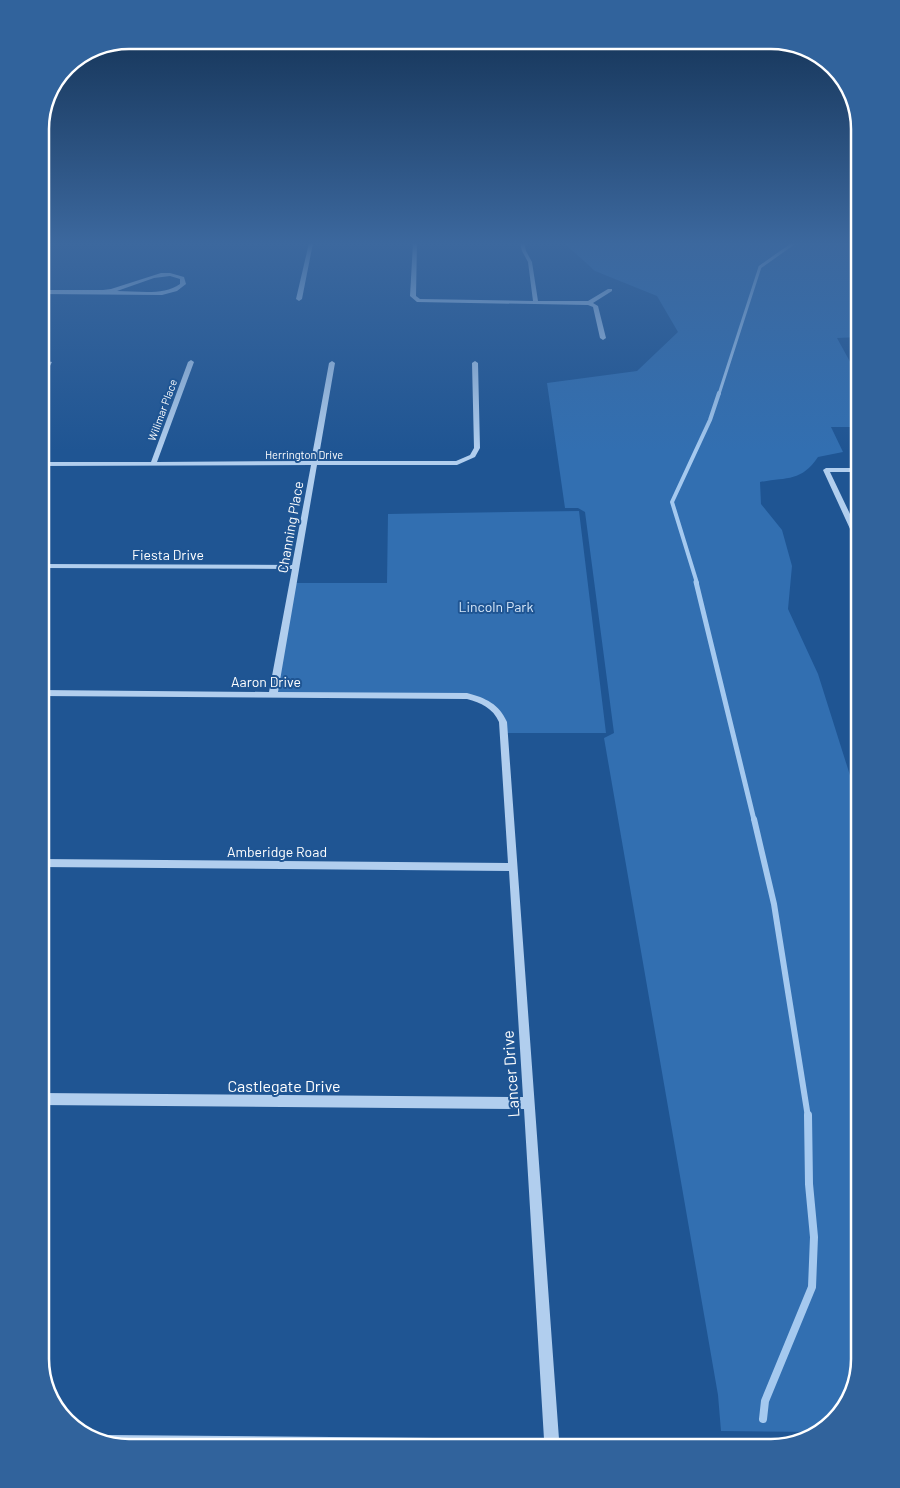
<svg xmlns="http://www.w3.org/2000/svg" width="900" height="1488" font-family="Barlow,sans-serif">
	<style>
		.green { fill: #326fb1 }
		.lines { fill: none; stroke-linecap: round; stroke-linejoin: round }
		.stream-far4 { stroke: #a5c9ef; stroke-width: 3 }
		.stream-far3 { stroke: #a5c9ef; stroke-width: 4 }
		.stream-far2 { stroke: #a5c9ef; stroke-width: 5 }
		.stream-far1 { stroke: #a5c9ef; stroke-width: 6 }
		.stream { stroke: #a5c9ef; stroke-width: 8 }
		.minor { fill: #b1ceee; fill-rule: evenodd }
		.labels { text-anchor: middle; dominant-baseline: central; stroke-width: 4; stroke-linejoin: round; paint-order: stroke }
		.far-street-label { font-size: 11px; fill: #fff; stroke: #1f5593 }
		.street-label { font-size: 14px; fill: #fff; stroke: #1f5593 }
		.park-label { font-size: 14px; fill: #d7e8fa; stroke: #1f5593 }
		.near-street-label { font-size: 16px; fill: #fff; stroke: #1f5593 }
		.rim { fill: none; stroke: #fff; stroke-width: 2.5 }
	</style>
	<rect width="100%" height="100%" fill="#1f5593"/>
	<path class="green" d="M564 243H860V306L854 308 860 320V337L837 338 860 380V427H831L843 452 818 457C801 482 787 477 760 482L761 504 782 530 792 566 788 609 818 674 860 807V1359L845 1408 818 1432 721 1431 718 1395 604 738 614 733 585 512 578 508H565L547 383 637 371 678 332 657 296 595 271Z
		M579 511 606 733H504L503 722 481 699 273 695 292 583H387L388 514Z"/>
	<g class="lines">
		<path class="stream-far4" d="M719 394 760 267 794 243"/>
		<path class="stream-far3" d="M697 583 672 502 710 420 719 393"/>
		<path class="stream-far2" d="M696 582 754 820"/>
		<path class="stream-far1" d="M754 819 774 904 808 1117"/>
		<path class="stream" d="M763 1419 765 1401 812 1287 814 1237 809 1184 808 1115"/>
		<path class="minor" d="M40 243H48L40 246Z
			M309 243H313L302 299 299 301 296 299Z
			M413 243H417L416 296 420 299 533 301 528 262 522 251 520 243H524L526 251 532 262 538 301H588L608 289H612V291L593 303 598 306 606 338 603 340 600 338 593 307 588 305 417 302 410 296Z
			M161 273H170L184 277 186 284 177 291 162 295 40 294V290H103L111 289ZM170 276 180 279V284C163 296 138 291 117 291L154 278Z
			M191 360 194 362 157 462 311 461 329 363 332 361 335 363 318 461H456L470 455 474 448 472 363 475 361 478 363 480 448 475 457 457 465H317L278 692 467 693C486 698 499 704 507 722L559 1439 772 1441 777 1443 778 1446 771 1448H123L101 1440 102 1437 107 1435 544 1439 524 1109 40 1105V1093L523 1097 509 871 40 867V859L508 863 499 722C493 708 481 703 467 699L40 696V690L269 692 292 569 40 568V564L292 565 311 465 40 466V462H151L188 362Z
			M47 361 52 362 43 379 40 381V373Z
			M826 468H860V472H830L860 535V544L856 542 823 470Z"/>
	</g>
	<linearGradient id="sky" x2="0" y2="1"><stop stop-color="#112f51"/><stop offset="0.54" stop-color="#3c689e"/><stop offset="1" stop-color="#3c689e" stop-opacity="0"/></linearGradient>
	<rect width="900" height="451" fill="url(#sky)"/>
	<g class="labels">
		<g class="far-street-label">
			<text transform="translate(162 410) rotate(-70)">Wilimar Place</text>
			<text x="304" y="454">Herrington Drive</text>
		</g>
		<g class="street-label">
			<text transform="translate(290 527) rotate(-80)">Channing Place</text>
			<text x="168" y="554">Fiesta Drive</text>
			<text x="266" y="681">Aaron Drive</text>
			<text x="277" y="851">Amberidge Road</text>
		</g>
		<g class="park-label">
			<text x="496" y="606">Lincoln Park</text>
		</g>
		<g class="near-street-label">
			<text transform="translate(510 1074) rotate(-94)">Lancer Drive</text>
			<text x="284" y="1085">Castlegate Drive</text>
		</g>
	</g>
	<path d="M0 0H900V1488H0ZM129 49H771A80 80 0 0 1 851 129V1359A80 80 0 0 1 771 1439H129A80 80 0 0 1 49 1359V129A80 80 0 0 1 129 49Z" fill="#31639c" fill-rule="evenodd"/>
	<path class="rim" d="M129 49H771A80 80 0 0 1 851 129V1359A80 80 0 0 1 771 1439H129A80 80 0 0 1 49 1359V129A80 80 0 0 1 129 49Z"/>
</svg>
